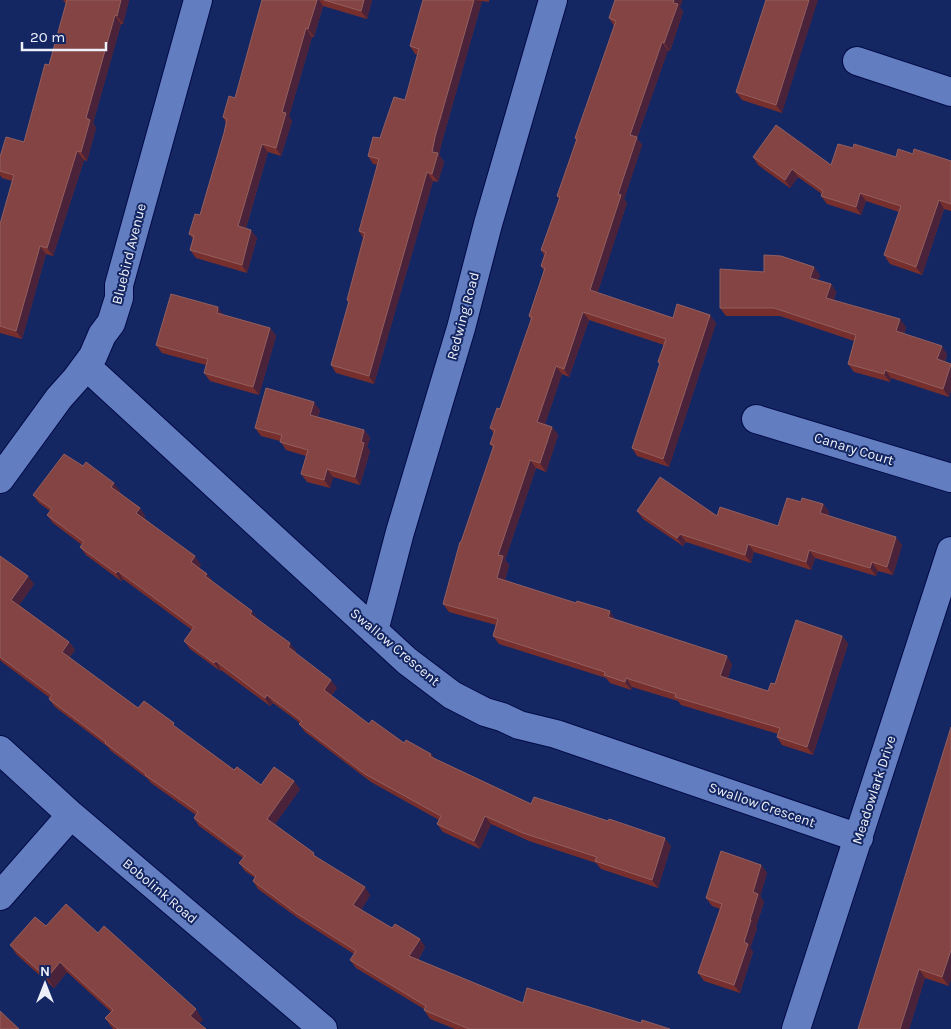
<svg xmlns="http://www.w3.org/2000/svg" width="951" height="1029" font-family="Karla,sans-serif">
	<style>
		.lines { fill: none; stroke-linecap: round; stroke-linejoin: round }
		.minor-casing { stroke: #030a46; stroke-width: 30 }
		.minor { stroke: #627dc0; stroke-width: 28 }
		.wall { fill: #762f2d }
		.shaded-wall { fill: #4a233a }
		.building { fill: #834443; stroke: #935f5f }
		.labels { text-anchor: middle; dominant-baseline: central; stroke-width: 4; stroke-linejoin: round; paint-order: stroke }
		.street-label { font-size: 14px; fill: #edf0f8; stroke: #152763 }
	</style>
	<rect width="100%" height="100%" fill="#152763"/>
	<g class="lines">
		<g class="minor-casing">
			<path id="minor" d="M857 61 951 92
				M86 366 407 661 452 695 485 712 502 717 519 725 556 734 859 838
				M756 419 951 478
				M0 479 59 398 76 379 93 356 102 335 111 323 119 298V285L198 0
				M374 631 400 532 461 328 488 224 553 0
				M0 750 71 815 323 1029
				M0 896 71 815
				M796 1029 951 551"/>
		</g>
		<use href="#minor" class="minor"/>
	</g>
	<path class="wall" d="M63 0H129L123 24H121L93 123 96 128 87 161 84 160 53 256 46 254 22 339 0 333V224L12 181 2 178 0 175V171L24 142 49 65 66 4Z
		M262 0H372L367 19 323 6 314 37H312L289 116 292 121 281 156 268 152 246 228 257 238 247 273 196 258 190 250 193 239 189 234 200 215 224 133 226 123 223 117 235 98Z
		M423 0H489V2L482 1 441 145 439 155 444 162 438 182 433 181 374 384 336 373 331 365 349 303 347 300 363 238 359 231 378 165 373 164 368 156 405 100 418 55 415 54 410 46Z
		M766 0 782 113 742 100 736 92Z
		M680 7 683 12 670 51 668 50 637 138 642 145 624 199 627 203 597 293 673 318 716 323 669 467 637 456 632 448 660 364 658 362 664 345 589 320 569 377 562 374 545 424 552 427 558 435 546 472 536 468 505 560 509 565 505 580 615 620 732 664 728 678 768 691 775 684 842 636 848 644 813 755 782 745 777 737 778 734 681 705 678 701 632 687 631 690 610 683 606 678 499 644 493 636 496 625 449 612 443 604 461 542 493 448 490 444 494 434 490 428 500 409 531 320 529 316 544 271 541 266 544 255 541 250 559 199 557 196 576 140 575 138 614 26 609 18Z
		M853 148 896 157 913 154 951 161V211L944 209 922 275 890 264 884 255 899 212 866 201 861 215 827 204 821 196 822 194 798 177 790 188 758 165 753 157 831 165Z
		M820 275 818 280 831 284 836 292 834 300 906 327 904 334 947 354 945 362 951 364V390L949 397 891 378 890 382 854 372 848 364 854 341 780 316H726L720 308Z
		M224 315 270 328 276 336 259 395 210 381 204 373 206 365 162 353 156 345Z
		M320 410 318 417 364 430 370 438 367 447 370 451 360 485 333 477 330 488 307 482 301 474 306 456 286 450 280 441 261 436 255 428Z
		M83 466 120 491 119 492 140 508 145 516 144 518 201 565 199 568 207 574 212 581 258 619 296 651 295 653 337 688 331 696 369 724 404 743 431 754 434 758 531 804 671 846 658 888 601 869 596 863 529 841 491 824 480 849 443 832 437 824 439 820 371 782 305 732 299 724 300 723 273 703 270 706 221 670 220 671 190 649 184 641 192 630 123 579 121 581 86 555 80 547 82 545 53 523 47 515 50 511 39 503 33 495Z
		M801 502 823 504 829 512 828 516 902 545 893 575 878 571 876 576 815 558 811 570 754 552 751 563 686 542 683 546 643 519 637 511 717 516 778 526Z
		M0 556 34 584 19 605 69 642 75 650 69 658 138 708 179 730 234 770 261 785 300 789 275 824 317 857 370 895 361 910 392 928 420 939 425 947 418 960 523 1003 641 1023 670 1029H455L430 1019 424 1010V1009L356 968 350 960 354 954 302 921 258 889 253 881 255 878 245 871 239 863 243 858 199 826 194 818 196 815 151 783 148 779 111 751 108 747 55 707 49 699 50 698 2 662 0 660Z
		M951 727 949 986 925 978 909 1029Z
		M761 865 767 873 760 896 764 902 756 926 757 928 750 948 753 952 740 993 704 981 698 973 720 909 712 906 706 898Z
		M46 926 98 933 203 1020 199 1023 206 1029H113L105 1018 111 1012 67 972 54 988 17 955 10 945Z"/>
	<path class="shaded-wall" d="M121 0H129L123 24 117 16Z
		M317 0H319L323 6 314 37 308 29Z
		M364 0H372L367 19 361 11Z
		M474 0 482 1 441 145 439 155 444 162 438 182 432 174V152L435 137Z
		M674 0H683L680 7 683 12 670 51 664 43Z
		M809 0H818L782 113 776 105Z
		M115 15 121 24 93 123 96 128 87 161 81 152 86 118Z
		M306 28 312 37 289 116 292 121 281 156 276 148 282 112Z
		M662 42 668 50 637 138 642 145 624 199 627 203 596 298 590 290 618 194 630 135Z
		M262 144 268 152 244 234 238 226Z
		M77 151 84 160 53 256 47 248Z
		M792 169 798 177 790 188 785 180Z
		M427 172 433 181 374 384 369 376Z
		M860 193 866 201 861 215 856 207Z
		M939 200 944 209 922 275 916 267Z
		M251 230 257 238 247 273 242 265Z
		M40 246 46 254 22 339 16 331Z
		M814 267 820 275 816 286 810 278Z
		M831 284 836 292 832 306 826 298Z
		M218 307 224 316 217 313Z
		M583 312 589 320 569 377 564 369Z
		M710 315 716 323 669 467 663 459Z
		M900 319 906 327 902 339 896 331Z
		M270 328 276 336 259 395 253 387Z
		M942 346 947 354 943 367 937 359Z
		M951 364V390L949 397 943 389Z
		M556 366 562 374 543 430 537 422Z
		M885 370 891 378 890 382 884 374Z
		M314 402 320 410 316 423 310 415Z
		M552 427 558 435 546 472 540 463Z
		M364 430 370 438 367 447 370 451 360 485 355 477 361 442Z
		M530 460 536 468 505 560 509 565 503 586 497 578 498 555Z
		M327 469 333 477 330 488 324 480Z
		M114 483 120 491 117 495 111 487Z
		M823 504 829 512 826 521 820 513Z
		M140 508 145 516 142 521 136 513Z
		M680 534 686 542 683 546 677 538Z
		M896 537 902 545 893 575 887 567Z
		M748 544 754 552 751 563 745 555Z
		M809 550 815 558 811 570 806 562Z
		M195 556 201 565 197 571 191 562Z
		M872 562 878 571 876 576 870 568Z
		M118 571 123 579 121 581 116 573Z
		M207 574 212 582 205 576Z
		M28 576 34 584 17 608 11 600Z
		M252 611 258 619 256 622 250 614Z
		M610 611 615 619 608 617Z
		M842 636 848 644 813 755 807 747Z
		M69 642 75 650 67 660 62 652Z
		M290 643 296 651 293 655 288 647Z
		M727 656 732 664 726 684 720 676Z
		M216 661 221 670 220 671 214 663Z
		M626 678 632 687 631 690 625 682Z
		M331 680 337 688 329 698 324 690Z
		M267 695 273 703 270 706 265 698Z
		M294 781 300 789 273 827 267 819Z
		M485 816 491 824 480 849 474 841Z
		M665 838 671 846 658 888 652 880Z
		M761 865 767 873 760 896 764 902 756 926 757 928 750 948 753 952 740 993 734 985 750 920 753 892Z
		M365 887 370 895 359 913 353 905Z
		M420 939 425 947 415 964 409 956Z
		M951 950V980L949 986 942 977Z
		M60 962 67 972 54 988 47 978Z
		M919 969 925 978 909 1029H900Z
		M196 1009 203 1020 197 1026 190 1016Z"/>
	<path class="building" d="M67 0H121L117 16 115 15 86 118 90 120 81 152 77 151 47 248 40 246 16 331 0 326V224L14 175 0 171V157L6 137 24 142 45 64 49 65Z
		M262 0H317L308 29 306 28 282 112 286 113 276 148 262 144 238 226 251 230 242 265 190 250 194 236 189 234 195 214 200 215 224 133 227 119 223 117 229 96 235 98Z
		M324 0H364L361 11Z
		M423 0H474L435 137 432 152 438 153 432 174 427 172 369 376 331 365 349 301 347 300 365 233 359 231 379 159 368 156 373 137 380 138 394 97 405 100 419 49 410 46Z
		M615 0H674L673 3 678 4 664 43 662 42 630 135 637 137 618 194 621 195 590 290 673 318 677 304 710 315 663 459 632 448 660 363 658 362 666 339 583 312 564 369 556 366 537 422 552 427 540 463 530 460 498 555 503 556 497 578 576 603 577 601 610 611 608 617 727 656 720 676 768 691 771 683 775 684 796 620 842 636 807 747 777 737 780 728 675 697 676 694 626 678 625 682 604 675 605 672 493 636 498 619 443 604 460 542H461L494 445 490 444 495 430 490 428 497 408 500 409 532 317 529 316 545 268 541 266 546 252 541 250 560 197 557 196 577 139 575 138 616 21 609 18Z
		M766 0H809L776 105 736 92Z
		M776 125 831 165 838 144 853 148 854 144 896 157 898 149 913 154 914 149 951 161V204L939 200 916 267 884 255 901 206 860 193 856 207 821 196 823 191 792 169 785 180 753 157Z
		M764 255 781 256 814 267 810 278 831 284 826 298 900 319 896 331 942 346 937 359 951 364 943 389 885 370 884 374 848 364 856 335 774 308H720V269L764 272Z
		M171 294 218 307 217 313 270 328 253 387 204 373 208 359 156 345Z
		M266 388 314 402 310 415 364 430 361 442 364 443 355 477 327 469 324 480 301 474 308 450 280 442 282 435 255 428Z
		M64 454 83 466 86 462 114 483 111 487 140 508 136 513 195 556 191 562 207 574 205 576 252 611 250 614 290 643 288 647 331 680 324 690 369 724 372 720 404 743 406 740 431 754 429 756 531 804 534 797 608 821 609 819 665 838 652 880 595 861 597 857 523 833 485 816 474 841 437 824 441 816 365 774 299 724 302 721 267 695 265 698 216 661 214 663 184 641 194 627 118 571 116 573 80 547 84 542 47 515 52 509 33 495Z
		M660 477 717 516 720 507 778 526 787 498 801 502 802 498 823 504 820 513 896 537 887 567 872 562 870 568 809 550 806 562 748 544 745 555 680 534 677 538 637 511Z
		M0 556 28 576 11 600 69 642 62 652 138 708 144 701 174 723 173 725 234 770 237 767 261 785 274 767 294 781 267 819 314 853 313 855 365 887 353 905 392 928 395 924 420 939 409 956 523 1003 527 988 641 1023 642 1020 670 1029H469L424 1010 426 1006 350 960 356 951 296 913 253 881 256 876 239 863 245 856 194 818 198 812 145 775 146 774 105 743 106 742 49 699 52 695 0 657Z
		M951 727V950L942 977 919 969 900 1029H858Z
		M721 851 761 865 753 892 758 894 750 920H751L744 942 748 944 734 985 698 973 722 904 706 898Z
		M66 904 98 933 104 926 196 1009 190 1016 206 1029H118L105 1018 113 1010 60 962 47 978 10 945 35 917 46 926Z
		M0 1011 19 1029H0Z"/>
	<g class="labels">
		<g class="street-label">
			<text transform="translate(129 254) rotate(-76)">Bluebird Avenue</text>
			<text transform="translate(463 316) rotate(-75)">Redwing Road</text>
			<text transform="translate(854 449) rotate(17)">Canary Court</text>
			<text transform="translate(395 647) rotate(40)">Swallow Crescent</text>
			<text transform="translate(874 790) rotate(-72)">Meadowlark Drive</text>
			<text transform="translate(762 805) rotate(19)">Swallow Crescent</text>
			<text transform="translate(160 891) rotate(40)">Bobolink Road</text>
		</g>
	</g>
	<g transform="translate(45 984)" stroke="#152763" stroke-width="4" paint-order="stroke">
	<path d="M0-4L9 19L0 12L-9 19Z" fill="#edf0f8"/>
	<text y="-8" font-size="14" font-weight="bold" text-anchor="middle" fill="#edf0f8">N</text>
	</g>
	<path d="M22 42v8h84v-8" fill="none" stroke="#edf0f8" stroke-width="2.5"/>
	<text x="30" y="42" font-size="15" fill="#edf0f8" stroke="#152763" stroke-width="4" paint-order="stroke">20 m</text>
</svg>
